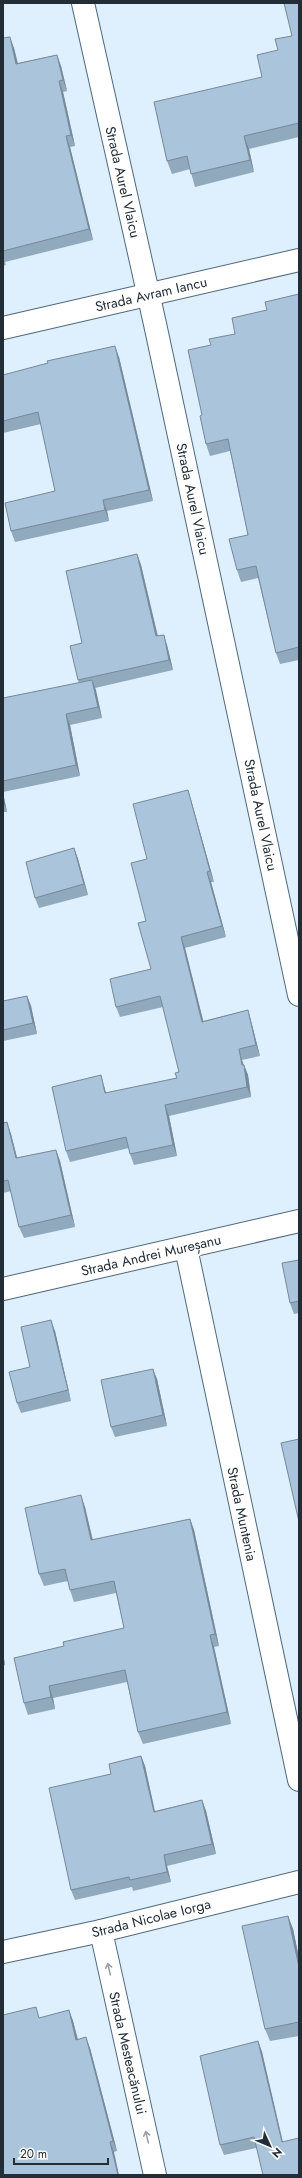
<svg xmlns="http://www.w3.org/2000/svg" width="302" height="2178" font-family="Jost,sans-serif">
	<style>
		.lines { fill: none; stroke-linecap: round; stroke-linejoin: round }
		.street-casing { stroke: #4f687c; stroke-width: 24 }
		.secondary-casing { stroke: #4f687c; stroke-width: 24 }
		.street { stroke: #fff; stroke-width: 22 }
		.secondary { stroke: #fff; stroke-width: 22 }
		.wall { fill: #91a9bc }
		.shaded-wall { fill: #768999 }
		.building { fill: #a9c4db; stroke: #768999 }
		.oneway { stroke: #9ca0a5 }
		.labels { text-anchor: middle; dominant-baseline: central; stroke-width: 4; stroke-linejoin: round; paint-order: stroke }
		.street-label { font-size: 14px; fill: #232d36; stroke: #fff }
	</style>
	<rect width="100%" height="100%" fill="#deeffd"/>
	<g class="lines">
		<g class="street-casing">
			<path id="street" d="M83 3 155 324 299 995
				M186 1248 299 1780
				M3 1289 299 1221
				M101 1931 155 2175"/>
		</g>
		<g class="secondary-casing">
			<path id="secondary" d="M3 328 299 260
				M3 1952 101 1931 299 1882"/>
		</g>
		<use href="#street" class="street"/>
		<use href="#secondary" class="secondary"/>
	</g>
	<path class="wall" d="M299 3V137L249 149 254 172 195 187 190 169 172 174 167 161 262 77 278 50 292 36Z
		M3 38 14 48 18 63 57 55 61 66 67 91 63 92 75 146 70 147 93 240 5 262 6 265 3 266Z
		M299 294V660L280 664 276 653 258 578 241 582 237 570 248 535 230 451 210 456 206 444 202 415 211 345 235 334 267 310Z
		M119 357 153 501 107 511 109 521 15 542 11 531 55 491 41 424 3 433V375Z
		M137 554 141 565 158 636 167 645 173 670 95 688 102 718 70 725 80 776 3 792V698L79 683 78 680 82 643Z
		M3 793 7 812H3Z
		M191 800 214 882H211L226 937 185 948 203 1021 248 1010 251 1021 260 1056 242 1060 248 1075 251 1097 169 1116 177 1156 134 1165 130 1154 129 1148 70 1162 66 1151 104 1086 106 1093 177 1078 179 1072 163 1007 120 1017 116 1007 151 969 146 921 147 859Z
		M74 848 78 859 88 895 39 908 35 898Z
		M27 996 31 1006 37 1034 3 1041V1001Z
		M3 1123 11 1134 17 1158 56 1150 60 1161 75 1227 24 1238 19 1227 11 1191 3 1193Z
		M299 1260V1313L294 1314 290 1303Z
		M55 1331 71 1401 21 1413 17 1403 30 1367Z
		M157 1379 167 1426 115 1437 111 1427Z
		M85 1507 93 1540 190 1519 194 1530 219 1646 214 1647 231 1724 143 1744 138 1732 127 1682 53 1698 55 1709 28 1715 24 1703 64 1646 124 1628 116 1593 74 1602 70 1590 68 1581 44 1586 39 1574Z
		M3 1653 5 1665 3 1666Z
		M141 1756 145 1766 155 1811 202 1800 206 1811 216 1854 167 1866 171 1882 133 1891 132 1887 75 1900 71 1890 111 1774Z
		M288 1916 293 1929 299 1958V2036L270 2041 265 2029Z
		M69 2010 73 2021 78 2039 90 2048 117 2151 114 2152 40 2018Z
		M258 2041 262 2052 283 2142 299 2175 256 2148 224 2155 220 2145Z"/>
	<path class="shaded-wall" d="M10 37 14 48 20 75 16 64Z
		M57 55 61 66 67 91 63 80Z
		M59 81 63 92 75 146 71 135Z
		M66 136 70 147 93 240 89 229Z
		M244 136 249 149 254 172 250 160Z
		M115 346 119 357 153 501 149 490Z
		M103 500 107 511 109 521 105 510Z
		M137 554 141 565 160 647 156 636Z
		M164 635 167 645 173 670 169 660Z
		M92 680 96 690 102 718 98 707Z
		M66 714 70 725 80 776 76 765Z
		M188 790 191 800 214 882 210 871Z
		M3 793 7 812 3 801Z
		M74 848 78 859 88 895 84 884Z
		M207 872 211 882 226 937 222 926Z
		M181 937 185 948 206 1032 202 1022Z
		M27 996 31 1006 37 1034 33 1023Z
		M248 1010 251 1021 260 1056 256 1045Z
		M239 1049 245 1071 244 1065 248 1075 251 1097 247 1087Z
		M101 1075 104 1086 109 1104 105 1093Z
		M165 1105 169 1116 177 1156 173 1145Z
		M7 1122 11 1134 20 1169 16 1158Z
		M56 1150 60 1161 75 1227 71 1215Z
		M51 1320 55 1331 71 1401 68 1390Z
		M153 1369 157 1379 167 1426 163 1415Z
		M81 1495 85 1507 95 1552 91 1540Z
		M190 1519 194 1530 219 1646 215 1634Z
		M210 1635 214 1647 231 1724 227 1712Z
		M3 1653 5 1665 3 1659Z
		M49 1686 53 1698 55 1709 51 1697Z
		M141 1756 145 1766 157 1822 154 1812Z
		M202 1800 206 1811 216 1854 212 1844Z
		M164 1855 167 1866 171 1882 167 1872Z
		M288 1916 293 1929 299 1958V1967Z
		M69 2010 73 2021 80 2050 76 2040Z
		M86 2037 90 2048 117 2151 113 2141Z
		M258 2041 262 2052 285 2153 282 2142Z
		M110 2142 114 2152 119 2175H118Z"/>
	<path class="building" d="M284 3H299V123L244 136 250 160 191 174 187 156 167 161 154 102 262 77 257 55 278 50 275 39 292 36Z
		M10 37 16 64 57 55 63 80 59 81 71 135 66 136 89 229 3 251V38Z
		M299 294V647L276 653 256 566 237 570 229 539 248 535 228 439 206 444 200 416 202 415 188 350 211 345 209 339 235 334 232 318 267 310 265 302Z
		M115 346 149 490 103 500 105 510 11 531 5 503 55 491 38 412 3 421V375L48 363 47 361Z
		M137 554 156 636 164 635 169 660 78 680 70 646 82 643 66 571Z
		M92 680 98 707 66 714 76 765 3 781V698Z
		M188 790 210 871 207 872 222 926 181 937 202 1022 248 1010 256 1045 239 1049 242 1065H244L247 1087 165 1105 173 1145 130 1154 126 1137 66 1151 52 1087 101 1075 105 1093 177 1078 175 1073 179 1072 160 996 116 1007 110 979 151 969 138 923 146 921 131 863 147 859 133 804Z
		M74 848 84 884 35 898 26 862Z
		M27 996 33 1023 3 1030V1001Z
		M7 1122 16 1158 56 1150 71 1215 19 1227 8 1180 3 1181V1123Z
		M299 1260V1301L290 1303 282 1263Z
		M51 1320 68 1390 17 1403 9 1372 30 1367 21 1327Z
		M153 1369 163 1415 111 1427 101 1380Z
		M299 1439V1522L281 1443Z
		M81 1495 91 1540 190 1519 215 1634 210 1635 227 1712 138 1732 125 1670 49 1686 51 1697 24 1703 14 1658 64 1646 63 1642 124 1628 114 1581 70 1590 65 1569 39 1574 25 1508Z
		M141 1756 154 1812 202 1800 212 1844 164 1855 167 1872 130 1880 129 1877 71 1890 49 1788 111 1774 109 1764Z
		M288 1916 299 1967V2022L265 2029 242 1926Z
		M36 2007 39 2018 69 2010 76 2040 86 2037 113 2141 110 2142 118 2175H3V2015Z
		M258 2041 282 2142 299 2138V2175H263L254 2137 220 2145 200 2056Z"/>
	<defs><path id="oneway-shaft" d="M-6 0H5M1.5-3L5.5 0L1.5 3" fill="none" stroke-width="1.6" stroke-linecap="round" stroke-linejoin="round"/></defs>
	<g class="oneway">
		<use href="#oneway-shaft" transform="translate(109 1969) rotate(-103)"/>
		<use href="#oneway-shaft" transform="translate(147 2137) rotate(-103)"/>
	</g>
	<g class="labels">
		<g class="street-label">
			<text transform="translate(123 182) rotate(77)">Strada Aurel Vlaicu</text>
			<text transform="translate(151 294) rotate(-13)">Strada Avram Iancu</text>
			<text transform="translate(193 499) rotate(78)">Strada Aurel Vlaicu</text>
			<text transform="translate(261 815) rotate(78)">Strada Aurel Vlaicu</text>
			<text transform="translate(151 1255) rotate(-13)">Strada Andrei Mureșanu</text>
			<text transform="translate(242 1514) rotate(78)">Strada Muntenia</text>
			<text transform="translate(151 1918) rotate(-14)">Strada Nicolae Iorga</text>
			<text transform="translate(128 2053) rotate(77)">Strada Mesteacănului</text>
		</g>
	</g>
	<rect width="302" height="2178" fill="none" stroke="#232d36" stroke-width="8"/>
	<g transform="translate(270 2146) rotate(134)" stroke="#ffffff" stroke-width="3" paint-order="stroke">
	<path d="M0-3L7 15L0 10L-7 15Z" fill="#232d36"/>
	<text y="-6" font-size="11" font-weight="bold" text-anchor="middle" fill="#232d36">N</text>
	</g>
	<path d="M14 2158v6h94v-6" fill="none" stroke="#232d36" stroke-width="2"/>
	<text x="20" y="2158" font-size="12" fill="#232d36" stroke="#ffffff" stroke-width="3" paint-order="stroke">20 m</text>
</svg>
